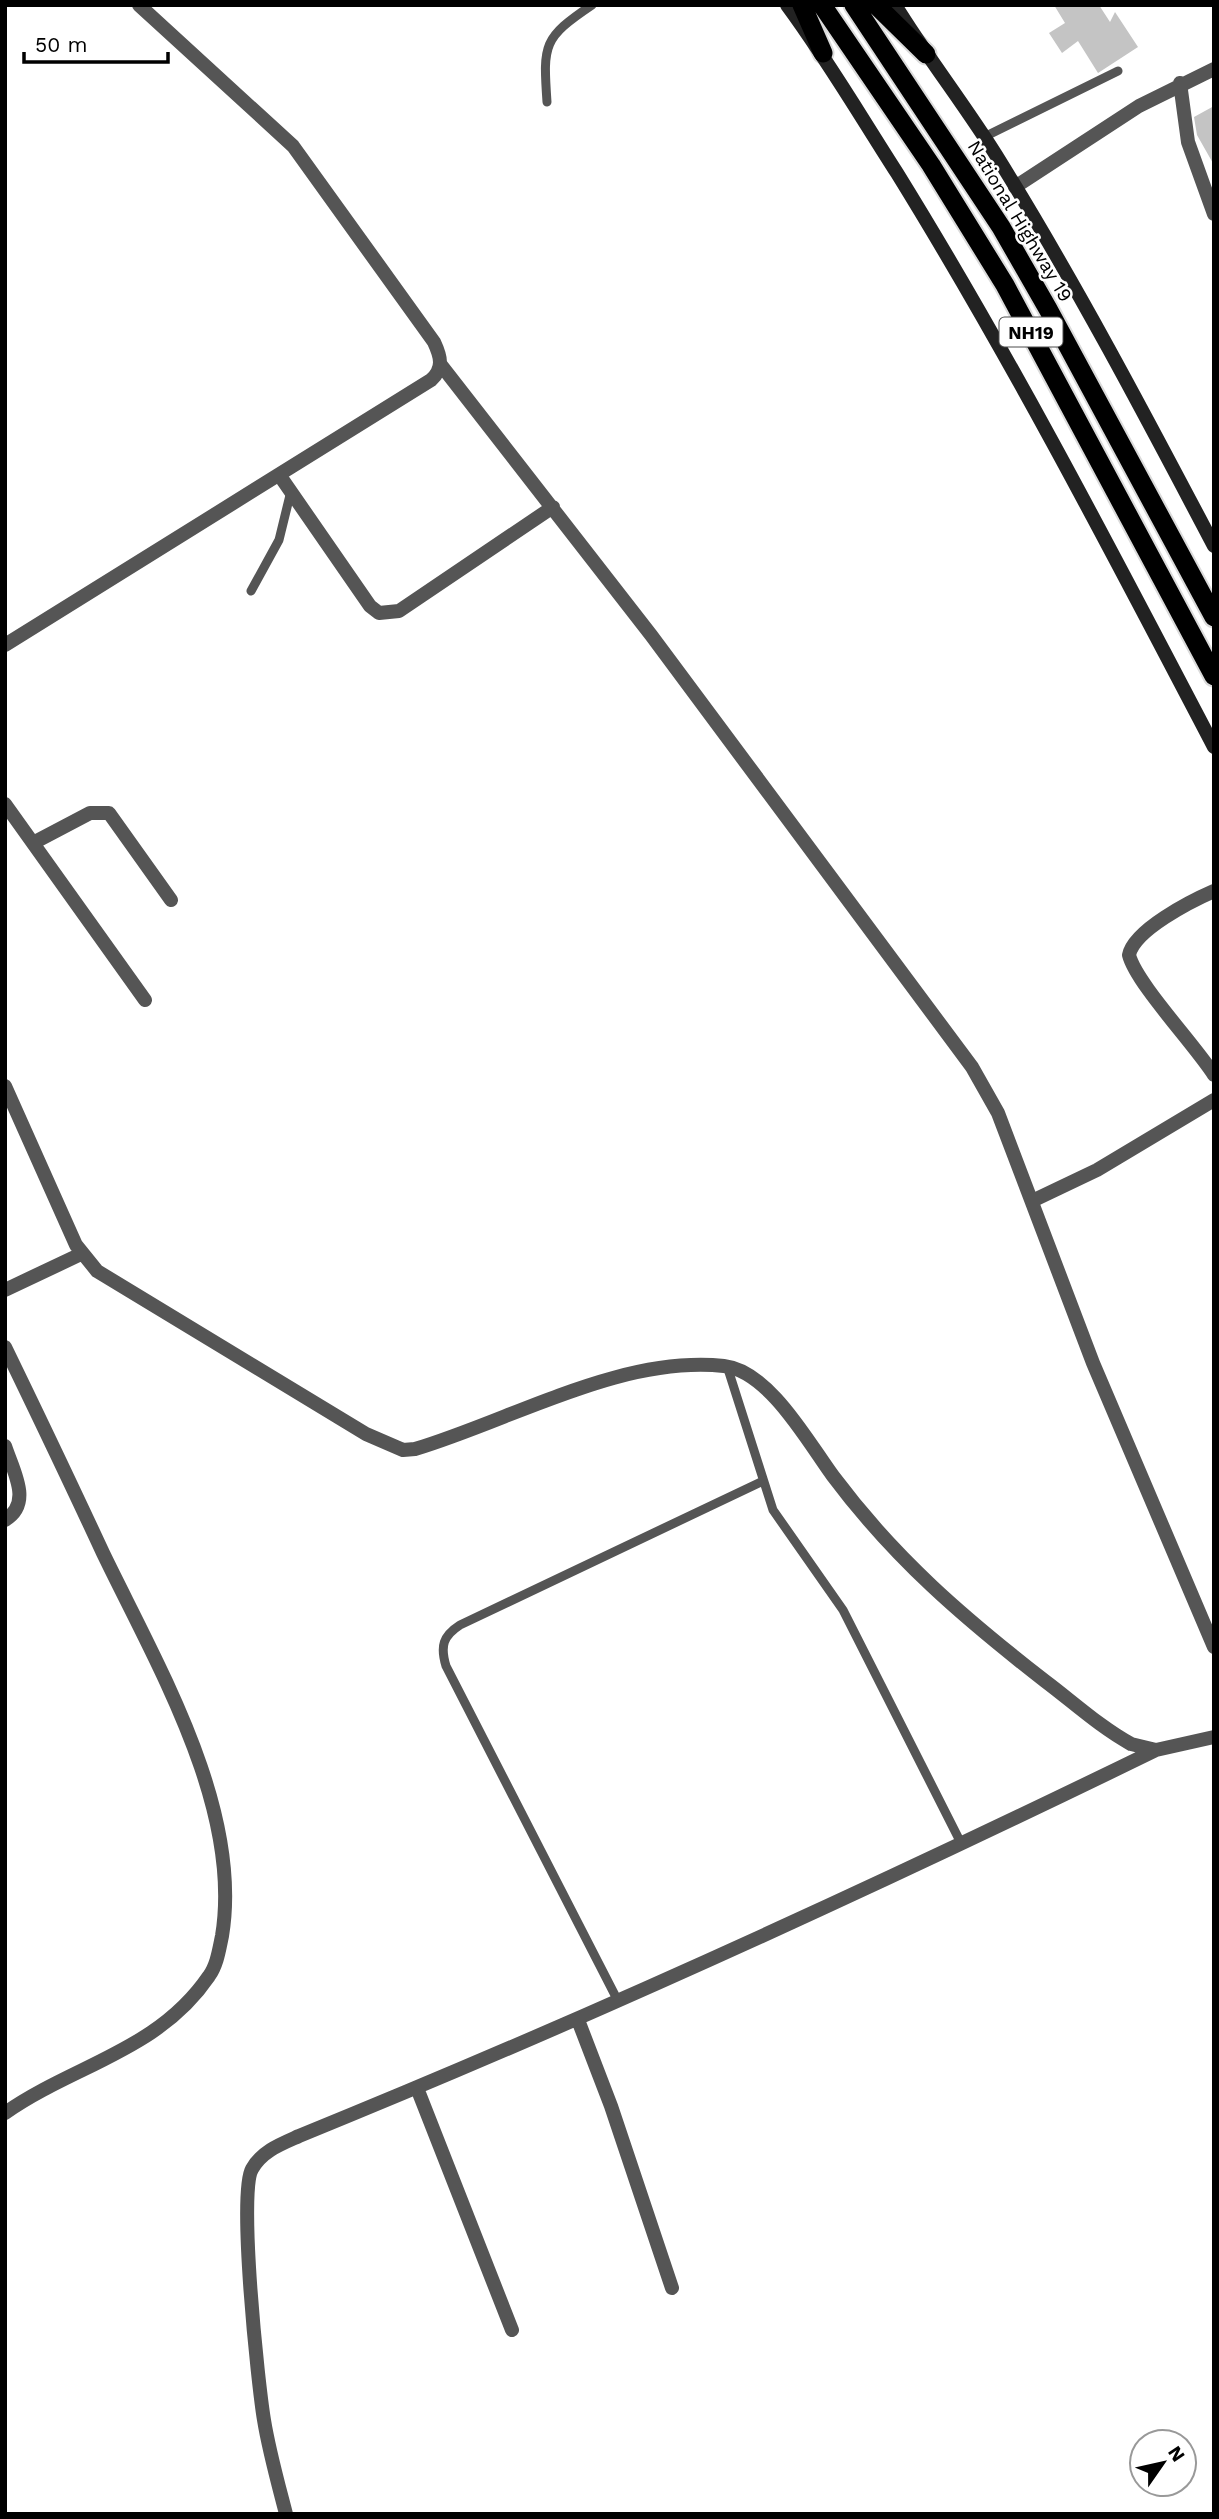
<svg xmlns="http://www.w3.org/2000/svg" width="1219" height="2519" font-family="'Work Sans',sans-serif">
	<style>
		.building { fill: #c4c4c4 }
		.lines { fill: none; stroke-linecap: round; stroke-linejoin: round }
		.trunk-casing { stroke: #dbdbdb; stroke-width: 23 }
		.service { stroke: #555; stroke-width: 9 }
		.minor { stroke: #555; stroke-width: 14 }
		.secondary { stroke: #222; stroke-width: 14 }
		.trunk { stroke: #000; stroke-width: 19 }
		.labels { text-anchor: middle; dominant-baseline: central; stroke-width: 5; stroke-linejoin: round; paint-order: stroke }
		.shield { fill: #fff; stroke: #4c4c4c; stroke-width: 2 }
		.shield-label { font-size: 18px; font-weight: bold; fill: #000 }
		.street-label { font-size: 19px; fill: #000; stroke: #fff }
	</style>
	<rect width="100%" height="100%" fill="#fff"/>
	<path class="building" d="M1054 5H1099L1110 22 1115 12 1138 47 1098 73 1078 41 1062 53 1049 33 1065 23Z
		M1214 106V165L1197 135 1194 117Z"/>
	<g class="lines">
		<g class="trunk-casing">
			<path id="trunk" d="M802 5 823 53
				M822 5 931 165 1005 285 1214 676
				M854 5 1001 227 1048 309 1214 617
				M876 5 926 54"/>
		</g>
		<path class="service" d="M547 102C543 44 543 38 592 5
			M984 137 1118 71
			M251 591 279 540 291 491
			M727 1366 773 1510 843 1610 962 1845
			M618 2001 446 1666C440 1646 443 1636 460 1625L763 1481"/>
		<path class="minor" d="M1180 83 1188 142 1214 214
			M1015 187 1139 106 1214 69
			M441 365 651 635 972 1067 998 1113 1093 1363 1214 1647
			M280 476 370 606 379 613 399 611 553 507
			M5 645 431 380C444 368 441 357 434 342L293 146 139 5
			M5 804 145 1000
			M33 843 90 813H109L171 900
			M1214 891C1191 901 1134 930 1129 955 1136 983 1195 1045 1214 1075
			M5 1086 76 1245 97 1271 366 1434 403 1450 415 1449C512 1420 621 1355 724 1366 769 1371 808 1442 833 1476 895 1559 964 1618 1045 1681 1073 1702 1100 1727 1131 1744L1156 1750 1214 1737
			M1032 1201 1097 1170 1214 1100
			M5 1290 81 1254
			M5 1347C38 1415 71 1484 103 1553 157 1665 243 1809 222 1936 219 1950 217 1965 209 1976 158 2051 75 2064 5 2113
			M5 1446C13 1471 33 1503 5 1520
			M578 2020 611 2106 672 2288
			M417 2088 512 2330
			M286 2514C278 2483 269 2451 264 2420 258 2384 238 2193 252 2169 262 2151 281 2144 299 2136 590 2018 875 1887 1156 1750"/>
		<path class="secondary" d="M787 5C827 59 861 117 897 173 1012 359 1113 554 1214 747
			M895 5C927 57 964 104 996 155 1075 282 1144 413 1214 546"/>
		<use href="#trunk" class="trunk"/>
	</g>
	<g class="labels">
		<rect class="shield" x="999.5" y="317.5" width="63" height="29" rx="5"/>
		<g class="shield-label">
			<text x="1031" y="332">NH19</text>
		</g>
		<g class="street-label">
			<text transform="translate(1020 221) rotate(59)">National Highway 19</text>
		</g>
	</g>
	<rect width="1219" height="2519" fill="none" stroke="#000000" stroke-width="14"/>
	<g transform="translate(1163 2463) rotate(56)"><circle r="33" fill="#ffffff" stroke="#999999" stroke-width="2"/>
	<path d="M0-5L12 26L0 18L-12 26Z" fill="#000000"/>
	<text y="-10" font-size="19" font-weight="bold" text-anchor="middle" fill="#000000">N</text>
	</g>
	<path d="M24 52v10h144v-10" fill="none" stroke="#000000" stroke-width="3.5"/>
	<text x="35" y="52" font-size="21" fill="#000000" stroke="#ffffff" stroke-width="5" paint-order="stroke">50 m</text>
</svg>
